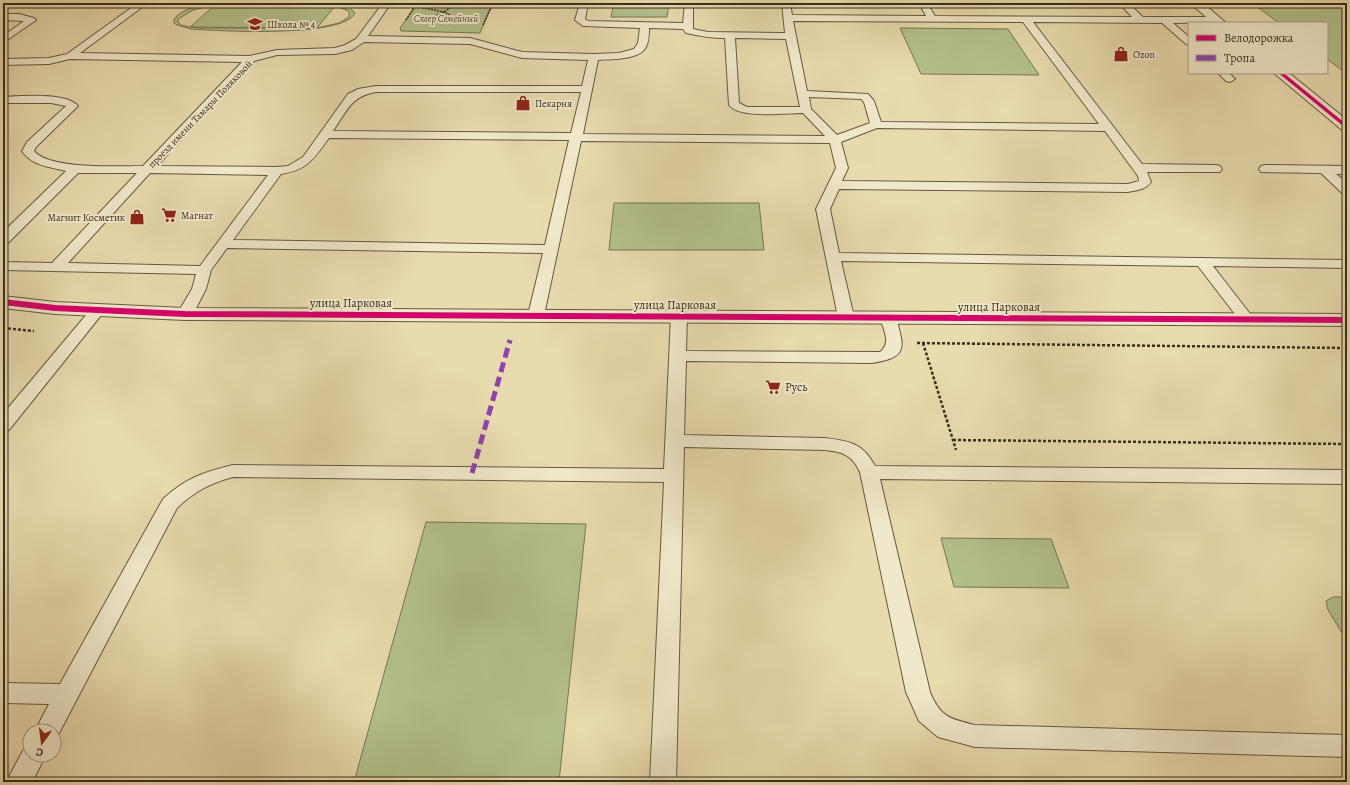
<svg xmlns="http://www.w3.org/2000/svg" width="1350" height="785" font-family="Alegreya,serif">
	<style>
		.green { fill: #b3c18c; stroke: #767755; fill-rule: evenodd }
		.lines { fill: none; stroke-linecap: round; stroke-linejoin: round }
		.service-casing { stroke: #655842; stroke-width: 2 }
		.minor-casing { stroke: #655842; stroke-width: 2 }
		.path-far1 { stroke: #392d1e; stroke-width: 1.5; stroke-dasharray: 2 1; stroke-linecap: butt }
		.path { stroke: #392d1e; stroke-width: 2.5; stroke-dasharray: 3 2; stroke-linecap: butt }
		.service { fill: #f0e8ca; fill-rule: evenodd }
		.minor { fill: #f0e8ca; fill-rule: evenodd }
		.quiet { stroke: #8e44ad; stroke-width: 5; stroke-dasharray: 10 5; stroke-linecap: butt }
		.cycleway-far2-casing { stroke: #f0e8ca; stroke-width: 5 }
		.cycleway-far1-casing { stroke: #f0e8ca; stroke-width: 6 }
		.cycleway-casing { stroke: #f0e8ca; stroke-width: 8 }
		.cycleway-far2 { stroke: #d6006c; stroke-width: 3.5 }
		.cycleway-far1 { stroke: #d6006c; stroke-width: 4.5 }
		.cycleway { stroke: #d6006c; stroke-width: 6 }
		.labels { text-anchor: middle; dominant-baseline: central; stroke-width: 4; stroke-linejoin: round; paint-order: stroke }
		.far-park-label { font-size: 10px; font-style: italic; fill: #514b34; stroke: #f0e8ca }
		.far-poi-label { font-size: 10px; fill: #392d1e; stroke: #f0e8ca; text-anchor: start }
		.far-street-label { font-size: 10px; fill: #392d1e; stroke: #f0e8ca }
		.street-label { font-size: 12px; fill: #392d1e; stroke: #f0e8ca }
		.poi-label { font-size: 12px; fill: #392d1e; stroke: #f0e8ca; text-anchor: start }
	</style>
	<rect width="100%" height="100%" fill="#e8dbae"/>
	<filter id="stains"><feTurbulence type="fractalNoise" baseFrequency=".005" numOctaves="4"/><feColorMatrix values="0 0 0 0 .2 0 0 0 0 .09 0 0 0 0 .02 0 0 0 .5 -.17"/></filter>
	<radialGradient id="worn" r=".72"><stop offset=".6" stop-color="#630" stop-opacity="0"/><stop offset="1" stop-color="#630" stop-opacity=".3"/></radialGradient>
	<path class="green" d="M221 3 335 4 349 7 355 13C344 38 218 31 191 29L177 25 174 23V19C184 6 206 5 221 3ZM215 5 190 27 181 25 178 22V19L193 10ZM335 6 349 11V17L339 23 317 28ZM191 27 316 28H203Z
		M402 3H493L480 33 401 31 400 28 415 7Z
		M614 3H669L667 17H611Z
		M1252 3H1347V74L1327 59V23H1279Z
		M900 28 1008 29 1039 75 921 74Z
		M614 203H759L764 250H609Z
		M426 522 586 524 559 782H354Z
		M941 538 1051 539 1069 588 954 587Z
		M1333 597H1347V641L1328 610 1326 601Z"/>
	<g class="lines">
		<g class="service-casing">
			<path id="service" d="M138 3 141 4V8L80 53 249 56 277 50 335 48 345 45 356 39 383 3H391L368 36 470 38 522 52 594 54 619 53 634 49 638 43 640 28 583 26 575 20 580 3H588L585 19 588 21 683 23 685 3H693V29L708 32 785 33 782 3H790L792 15 926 16 919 3H927L935 16 1132 17 1119 3H1128L1143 17H1216L1221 20 1219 22 1173 23 1189 37V45L1186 44 1162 23 1033 22 1142 164 1216 165 1220 166 1222 169 1220 172H1147L1151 182C1145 190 1137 190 1128 192L839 189 830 209 839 253 1347 260V268L1213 266 1254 319 1251 322H1241L1198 266 841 261 854 317 851 320H841L838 317 816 209 836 168 830 143 581 141 544 315 541 318H531L528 315 543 253 227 248 211 270 206 289 193 314 190 317H180L177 314 192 289 196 274 3 270V262L52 263 137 173H78L8 243 3 244V232L66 171C50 167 32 166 22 151L27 142 66 106 51 103H3V97C20 96 67 92 78 106L36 147 34 151C50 170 119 166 143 166L242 62 70 59 49 64 3 65V59L49 58 67 54ZM793 21 1023 22 1099 124 881 122 874 101 868 94 807 91ZM649 28 683 29 686 33C699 36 712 38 725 38L729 105C739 119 786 113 803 113L825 136 583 134 598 60C611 59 640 60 646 47 649 41 649 34 649 28ZM735 38 786 39 800 107H747L739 103ZM364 42 470 44 522 58 588 60 582 86H376L358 89 348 94 303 157 288 166 277 167 157 166 254 61 277 55 335 54 352 50ZM376 92H581L571 133 333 131C347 111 351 96 376 92ZM809 97 861 99 864 102 870 123 837 135 811 109ZM877 128 1105 131 1138 176 1139 181 1128 184 842 181 848 168 841 142ZM329 138 569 140 545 245 233 240 281 174C308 170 314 158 329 138ZM150 173 268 175 200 266 68 263Z
				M3 14H19L34 18 36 20 3 43V36L24 21 3 20Z
				M1218 73H1229L1235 79 1230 82 1226 81Z
				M1265 165 1347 166V174H1336L1347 183V194L1342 193 1321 173 1261 172 1259 169 1261 166Z
				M97 306 102 308 105 311 102 314 9 430 3 432V414L92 308Z
				M679 311 684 313 687 316 686 351 880 352C892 343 883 329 880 317L883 314H893L896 317C904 348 909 357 872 363L686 361 684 435 825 438C849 441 863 443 875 466L1347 470V484L880 479 930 692C940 717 950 719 975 725L1347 735V757L975 747 938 737 919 721 906 692 860 472C852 455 843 452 825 450L684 447 676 782H650L664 482 233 477C210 483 194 492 177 508L56 739H54V731H35L49 704 3 703V683L60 684 163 499C186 478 204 472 233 465L664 469 671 316 674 313Z
				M30 745V755H46L32 782H6L25 747Z"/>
		</g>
		<g class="minor-casing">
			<path id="minor" d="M1190 3H1203L1226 23H1213Z
				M1274 73H1289L1347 120V131L1342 130Z
				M3 296 55 302 185 308 1347 314V326L185 320 55 314 3 308Z"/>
		</g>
		<path class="path-far1" d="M406 5 415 6
			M428 19 444 12 457 3
			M406 20 415 6 444 12 457 19
			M483 25 493 3"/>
		<path class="path" d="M3 328 34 331
			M917 343 1347 348
			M923 343 956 450
			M953 440 1347 444"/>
		<use href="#service" class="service"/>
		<use href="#minor" class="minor"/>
		<path class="quiet" d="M472 473 510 340"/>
		<g class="cycleway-far2-casing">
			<path id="cycleway-far2" d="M1281 73 1347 127"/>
		</g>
		<g class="cycleway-far1-casing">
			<path id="cycleway-far1" d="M1346 126 1347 127"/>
		</g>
		<g class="cycleway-casing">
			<path id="cycleway" d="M3 302 55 308 185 314 1347 320"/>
		</g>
		<use href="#cycleway-far2" class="cycleway-far2"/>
		<use href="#cycleway-far1" class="cycleway-far1"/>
		<use href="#cycleway" class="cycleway"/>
	</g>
	<defs>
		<g id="school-bare" transform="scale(1.2)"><path d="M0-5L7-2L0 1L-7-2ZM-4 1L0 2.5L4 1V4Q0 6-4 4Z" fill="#8f2418" stroke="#f0e8ca" stroke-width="2.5" paint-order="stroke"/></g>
		<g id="shop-bare" transform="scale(1.2)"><path d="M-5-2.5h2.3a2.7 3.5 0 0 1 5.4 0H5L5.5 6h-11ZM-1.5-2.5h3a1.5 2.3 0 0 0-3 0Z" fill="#8f2418" stroke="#f0e8ca" stroke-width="2.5" paint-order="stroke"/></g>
		<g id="supermarket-bare" transform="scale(1.2)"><path d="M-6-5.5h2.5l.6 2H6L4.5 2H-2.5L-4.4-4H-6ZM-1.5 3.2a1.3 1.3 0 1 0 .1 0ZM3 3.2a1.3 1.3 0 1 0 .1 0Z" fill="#8f2418" stroke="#f0e8ca" stroke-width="2.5" paint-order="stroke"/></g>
	</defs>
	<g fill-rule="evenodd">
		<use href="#school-bare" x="255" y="24"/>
		<use href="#shop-bare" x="1121" y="54"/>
		<use href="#shop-bare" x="523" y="103"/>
		<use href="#supermarket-bare" x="169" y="215"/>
		<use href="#shop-bare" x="137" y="217"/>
		<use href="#supermarket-bare" x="773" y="387"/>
	</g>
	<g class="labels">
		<g class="far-park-label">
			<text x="446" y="18">Сквер Семейный</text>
		</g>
		<g class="far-poi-label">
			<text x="267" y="24">Школа № 4</text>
			<text x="1133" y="54">Ozon</text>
			<text x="535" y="103">Пекарня</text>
			<text x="181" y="215">Магнат</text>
			<text x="125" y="217" text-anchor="end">Магнит Косметик</text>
		</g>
		<g class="far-street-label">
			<text transform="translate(200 114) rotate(-46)">проезд имени Тамары Поляковой</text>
		</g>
		<g class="street-label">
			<text x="351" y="303">улица Парковая</text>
			<text x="675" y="305">улица Парковая</text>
			<text x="999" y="307">улица Парковая</text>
		</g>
		<g class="poi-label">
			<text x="785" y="387">Русь</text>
		</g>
	</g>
	<rect width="1350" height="785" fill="none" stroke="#e8dbae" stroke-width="16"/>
	<rect x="4" y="4" width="1342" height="777" fill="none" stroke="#392d1e" stroke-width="2"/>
	<rect x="8" y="8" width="1334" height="769" fill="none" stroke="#392d1e"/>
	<rect x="1188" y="22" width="140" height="52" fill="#f0e8ca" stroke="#a79d85"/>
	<rect x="1196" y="35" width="20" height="6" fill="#d6006c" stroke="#a79d85"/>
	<text x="1224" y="42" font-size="12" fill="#392d1e">Велодорожка</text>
	<rect x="1196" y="55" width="20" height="6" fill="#8e44ad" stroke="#a79d85"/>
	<text x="1224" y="62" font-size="12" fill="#392d1e">Тропа</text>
	<g transform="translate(42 743) rotate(194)"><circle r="19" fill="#f0e8ca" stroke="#a79d85"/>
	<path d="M0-3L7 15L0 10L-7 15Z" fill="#8f2418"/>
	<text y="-6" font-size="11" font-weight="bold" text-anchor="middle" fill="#392d1e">С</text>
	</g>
	<rect width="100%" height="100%" filter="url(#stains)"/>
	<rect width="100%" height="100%" fill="url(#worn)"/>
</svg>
